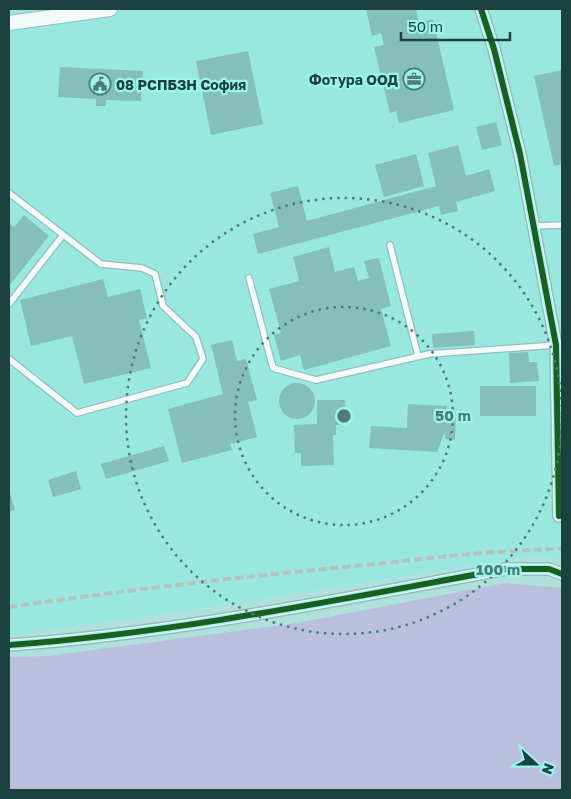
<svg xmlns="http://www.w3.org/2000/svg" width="571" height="799" font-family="'Golos Text',sans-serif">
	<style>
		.built { fill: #98e8e0 }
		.green { fill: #babfde }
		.building { fill: #84bfba }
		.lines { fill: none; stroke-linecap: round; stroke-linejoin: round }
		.service-casing { stroke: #96bdba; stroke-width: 8 }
		.minor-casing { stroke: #96bdba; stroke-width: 14 }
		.tertiary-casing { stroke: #96bdba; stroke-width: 16 }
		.service { stroke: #f3fafa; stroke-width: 5.5 }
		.minor { stroke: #f3fafa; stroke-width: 11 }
		.tertiary { stroke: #f3fafa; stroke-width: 14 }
		.rail { stroke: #b5c2c1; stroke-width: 4; stroke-dasharray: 8 4; stroke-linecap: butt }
		.cycleway-casing { stroke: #9af6ed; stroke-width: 9 }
		.cycleway { stroke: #1b5e20; stroke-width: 6 }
		.ring { fill: none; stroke: #4f7a76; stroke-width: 2.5; stroke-dasharray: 2.5 5 }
		.labels { text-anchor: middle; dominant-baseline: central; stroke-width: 4.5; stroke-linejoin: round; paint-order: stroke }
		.poi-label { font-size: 14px; font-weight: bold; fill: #1b423f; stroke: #9af6ed; text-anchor: end }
		.centre { fill: #4f7a76; stroke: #9af6ed; stroke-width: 2.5 }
		.ring-label { font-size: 15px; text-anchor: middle; font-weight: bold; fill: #4f7a76; stroke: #9af6ed; stroke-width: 4.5; stroke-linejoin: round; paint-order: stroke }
	</style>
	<rect width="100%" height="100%" fill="#afe1dc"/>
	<path class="built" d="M9 9H562V561L557 558 524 557 203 608 9 636Z"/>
	<path class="green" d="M506 583 562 588V790H9V657L48 656 297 623Z"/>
	<path class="building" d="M366 9H416L419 23 433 19 454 110 399 123 396 111 390 113 374 47 384 45 381 33 372 36Z
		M248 51 263 124 211 135 196 61Z
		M60 67 143 71 141 101 106 100V106H96V99L58 97Z
		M562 70V164L554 166 534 76Z
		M496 122 502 145 482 150 476 127Z
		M458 145 466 176 489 169 495 191 456 202 458 211 441 215 439 206 258 254 253 234 279 227 270 193 298 186 307 221 436 186 428 153Z
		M416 154 424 186 384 197 375 165Z
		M24 215 49 236 9 286V223L14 227Z
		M329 247 335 272 354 267 358 281 369 278 364 261 379 258 391 306 381 309 391 346 304 370 300 355 281 361 274 335 281 333 269 289 299 281 293 257Z
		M103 279 108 297 140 289 147 318 139 320 151 368 84 384 72 336 31 346 20 300Z
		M474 331 475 345 433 348 432 334Z
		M232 340 237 361 246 359 257 400 248 402 257 437 230 444 232 450 182 463 168 409 223 394 211 345Z
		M528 352 529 362H537L539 381 510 383 509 353Z
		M279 401a18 18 0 1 1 36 0a18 18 0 1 1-36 0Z
		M480 386H536V416H480Z
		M317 400H345L346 425H336V435H333L334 465 301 466V453H295L294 425 317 424Z
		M408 404 447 406 446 411 456 412 455 440 445 439V431L437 452 369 448 371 426 407 428Z
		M164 446 169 461 106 479 101 464Z
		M76 471 81 489 53 497 48 480Z
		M9 490 15 510 9 512Z"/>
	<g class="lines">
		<g class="service-casing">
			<path id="service" d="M9 193 101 264 142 268 155 274 163 306 196 337 203 359 187 383 77 413 9 359
				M534 226 562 225
				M390 245 418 356
				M249 278 273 368 316 380 429 354 556 345
				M9 304 63 235"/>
		</g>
		<g class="minor-casing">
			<path id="minor" d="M481 9 494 49 520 154 556 345 559 516
				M9 645C176 633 341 599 506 569H549L562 574"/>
		</g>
		<g class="tertiary-casing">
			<path id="tertiary" d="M9 23 110 9"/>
		</g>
		<use href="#service" class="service"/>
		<use href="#minor" class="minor"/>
		<use href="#tertiary" class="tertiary"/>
		<path class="rail" d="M9 607C128 590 246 576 366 565 431 558 497 550 562 549"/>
		<g class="cycleway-casing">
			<path id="cycleway" d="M481 9 494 49 520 154 556 345 559 516
				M9 645C176 633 341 599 506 569H549L562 574"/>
		</g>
		<use href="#cycleway" class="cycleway"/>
	</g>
	<g class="ring">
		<circle cx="344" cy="416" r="109"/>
		<circle cx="344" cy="416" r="218"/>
	</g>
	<defs>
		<g id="office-ring" transform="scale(1.125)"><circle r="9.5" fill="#9af6ed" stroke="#4f7a76" stroke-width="1.5"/><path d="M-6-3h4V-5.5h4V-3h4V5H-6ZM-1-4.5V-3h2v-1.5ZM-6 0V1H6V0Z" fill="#4f7a76"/></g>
		<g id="civic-ring" transform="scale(1.125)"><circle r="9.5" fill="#9af6ed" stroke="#4f7a76" stroke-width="1.5"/><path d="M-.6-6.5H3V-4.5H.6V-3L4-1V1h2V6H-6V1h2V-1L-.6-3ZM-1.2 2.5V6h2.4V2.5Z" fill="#4f7a76"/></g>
	</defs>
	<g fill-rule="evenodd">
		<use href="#office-ring" x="414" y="79"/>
		<use href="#civic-ring" x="100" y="84"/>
	</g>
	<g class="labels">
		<g class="poi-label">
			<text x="398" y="79">Фотура ООД</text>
			<text x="116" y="84" text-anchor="start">08 РСПБЗН София</text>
		</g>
	</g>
	<circle cx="344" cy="416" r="8" class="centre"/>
	<g class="ring-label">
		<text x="453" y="421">50 m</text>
		<text x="498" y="575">100 m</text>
	</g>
	<rect width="571" height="799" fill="none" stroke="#1b423f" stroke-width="20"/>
	<g transform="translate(536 764) rotate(111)" stroke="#9af6ed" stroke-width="4" paint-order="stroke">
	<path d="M0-4L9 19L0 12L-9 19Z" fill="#1b423f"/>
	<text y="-8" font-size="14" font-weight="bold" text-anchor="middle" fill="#1b423f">N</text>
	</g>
	<path d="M401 32v8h109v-8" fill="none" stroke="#1b423f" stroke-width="2.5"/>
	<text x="408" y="32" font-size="15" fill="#1b423f" stroke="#9af6ed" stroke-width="4" paint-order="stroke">50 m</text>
</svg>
